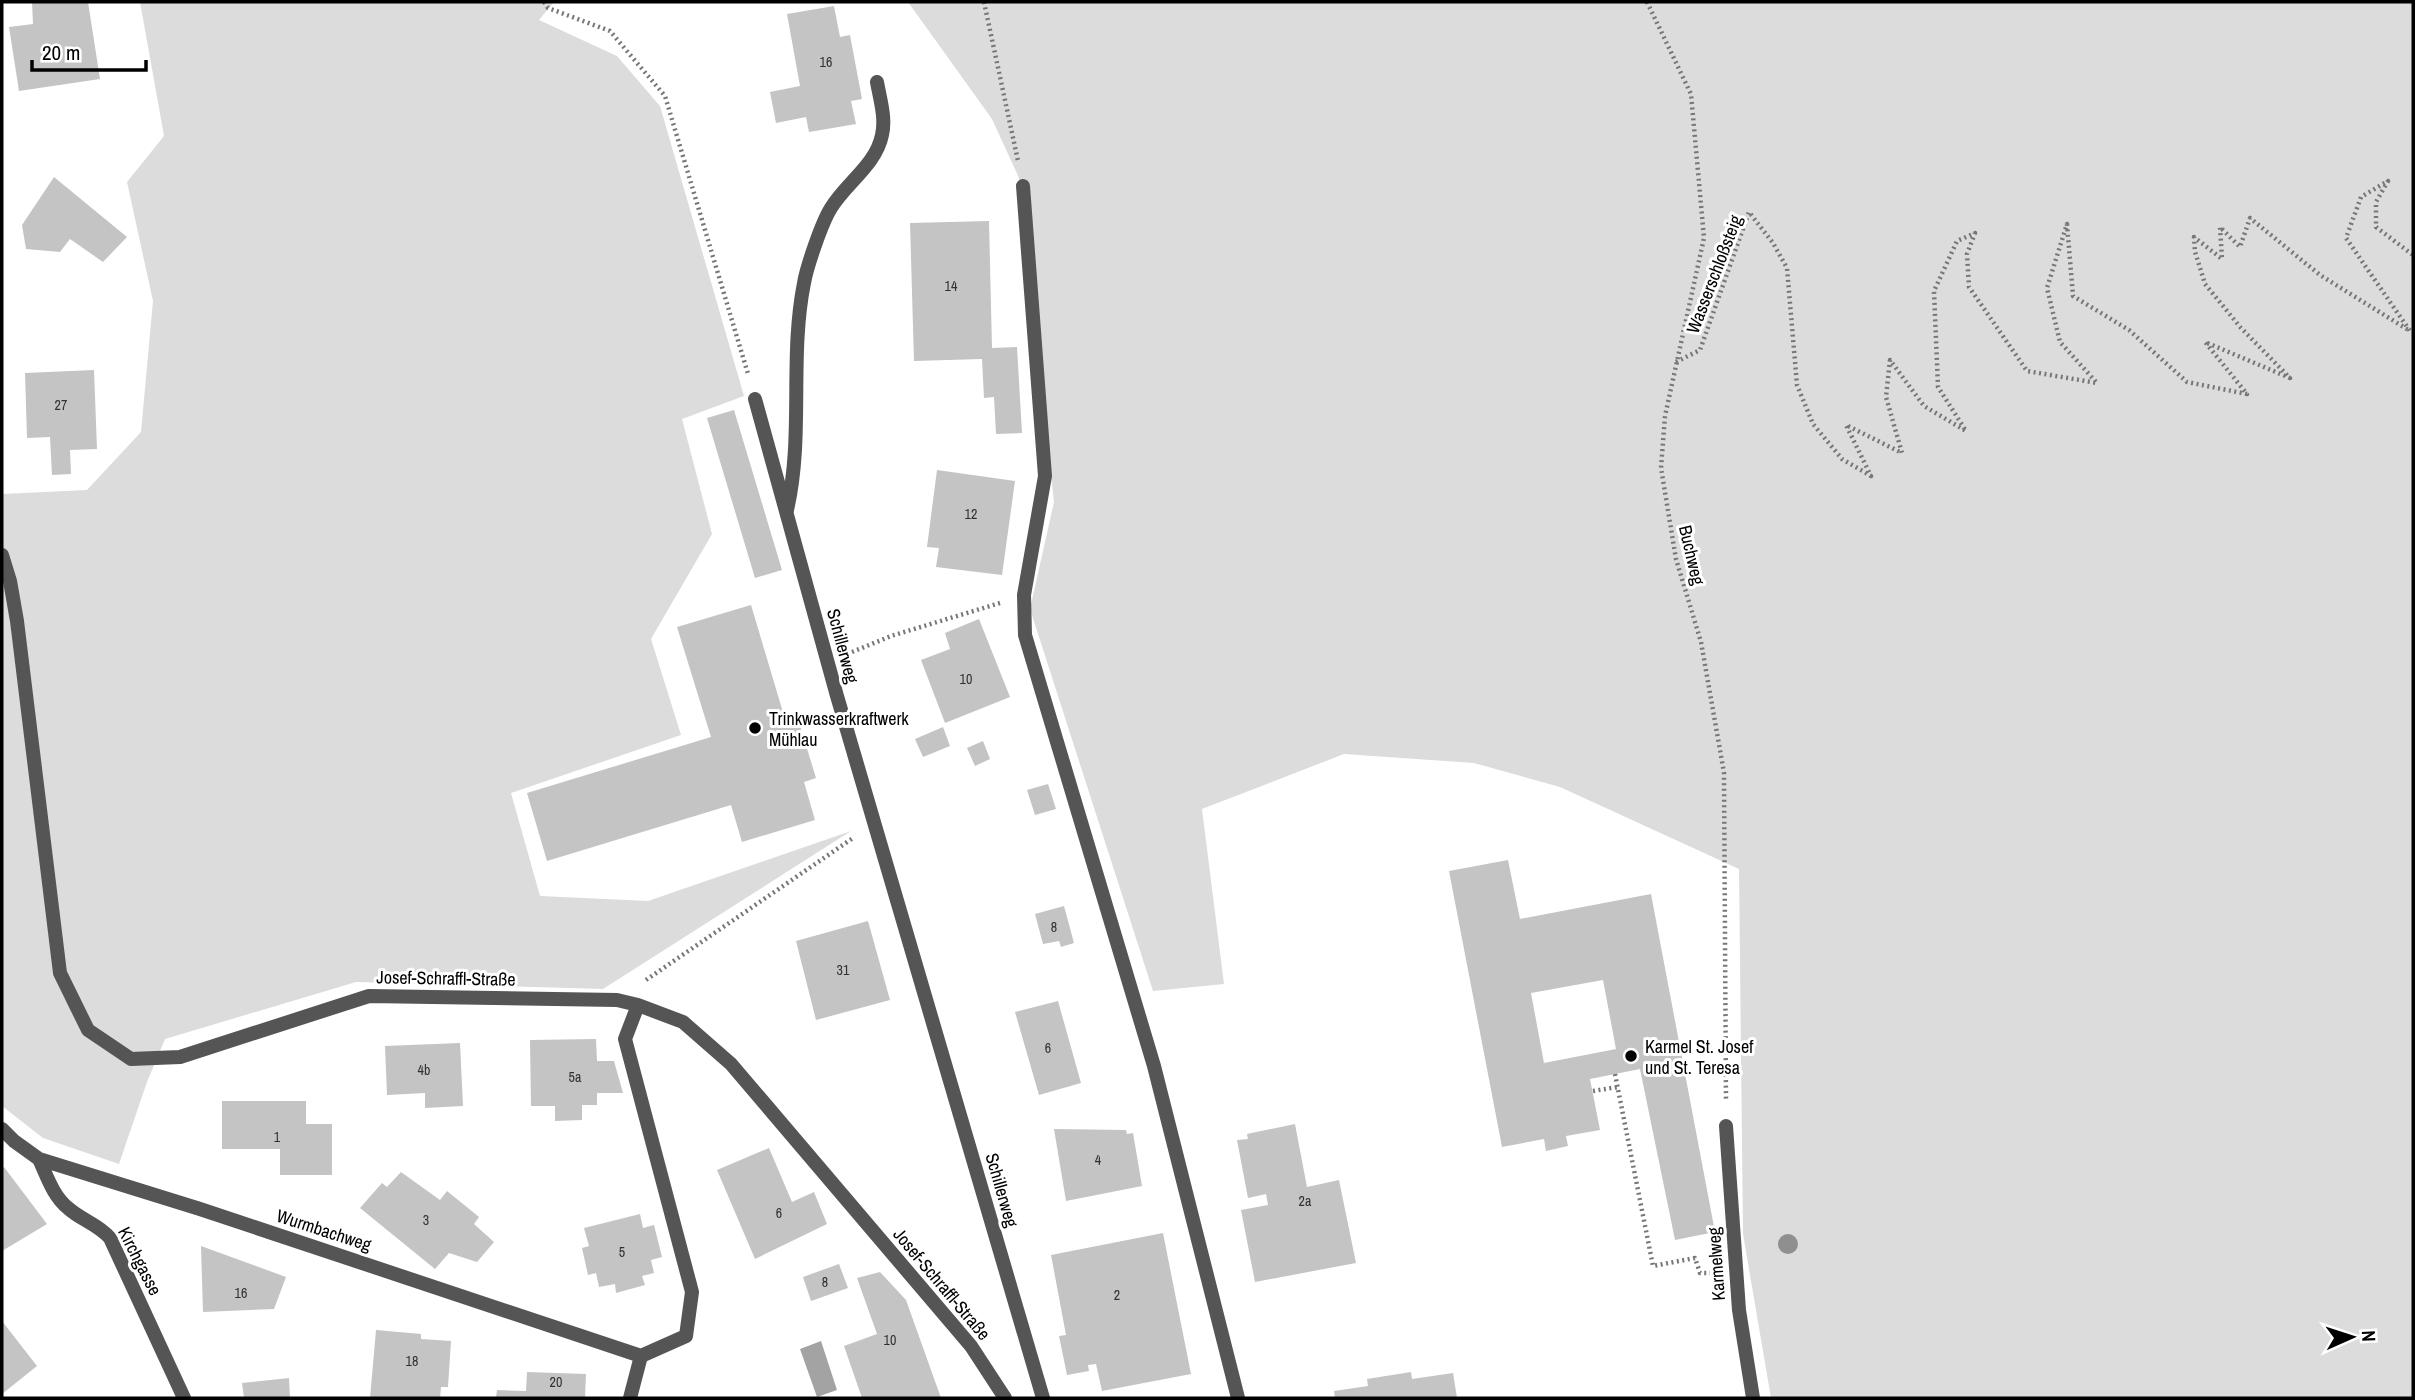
<svg xmlns="http://www.w3.org/2000/svg" width="2415" height="1400" font-family="'Archivo Narrow',sans-serif">
	<style>
		.green { fill: #dcdcdc }
		.water { fill: #a3a3a3 }
		.building { fill: #c4c4c4; fill-rule: evenodd }
		.lines { fill: none; stroke-linecap: round; stroke-linejoin: round }
		.path { stroke: #777; stroke-width: 4.5; stroke-dasharray: 2 3.5; stroke-linecap: butt }
		.service { stroke: #555; stroke-width: 14 }
		.minor { stroke: #555; stroke-width: 14 }
		.tree { fill: #8f8f8f }
		.poi-dot { fill: #000; stroke: #fff; stroke-width: 2.5 }
		.labels { text-anchor: middle; dominant-baseline: central; stroke-width: 6; stroke-linejoin: round; paint-order: stroke }
		.number-label { font-size: 14px; fill: #313131 }
		.street-label { font-size: 18px; fill: #000; stroke: #fff }
		.poi-label { font-size: 18px; fill: #000; stroke: #fff; text-anchor: start }
	</style>
	<rect width="100%" height="100%" fill="#fff"/>
	<path class="green" d="M140 2H554L539 20 617 56 660 106 744 396 682 419 712 534 651 639 681 735 511 793 540 896 648 901 851 831 603 989 356 982 165 1039 147 1082 119 1164 43 1138 2 1106V494L87 490 141 432 153 301 127 182 164 136Z
		M908 2H2413V1398H1771L1743 1234 1739 869 1560 787 1474 763 1344 754 1202 809 1224 984 1153 991 1030 609 1054 502 1019 178 992 119Z"/>
	<path class="water" d="M821 1341 837 1390 817 1397 800 1349Z"/>
	<path class="building" d="M32 2H88L100 79 19 91 9 27 33 24Z
		M834 6 840 37 850 35 862 99 851 101 856 124 809 132 806 117 776 123 770 92 800 86 787 14Z
		M54 177 127 237 103 262 70 239 60 252 26 249 22 225Z
		M989 221 992 348 1017 347 1022 433 996 434 994 397 984 398 982 359 914 361 910 223Z
		M94 370 97 449 70 450 71 474 52 475 50 437 27 438 25 373Z
		M734 410 782 570 755 578 707 418Z
		M937 470 1015 481 1002 575 936 567 939 548 927 547Z
		M751 605 785 719 797 716 816 778 804 782 815 820 742 842 731 805 547 861 527 793 711 737 677 627Z
		M979 619 1010 697 945 723 921 660 950 649 945 633Z
		M943 727 950 746 923 757 915 739Z
		M983 741 990 759 975 766 967 748Z
		M1048 784 1056 809 1035 815 1027 790Z
		M1508 860 1520 919 1651 894 1715 1232 1675 1240 1640 1069 1590 1079 1600 1130 1566 1136 1568 1146 1546 1151 1544 1139 1502 1147 1449 871ZM1603 980 1616 1049 1544 1063 1531 993Z
		M1064 906 1074 943 1061 947 1059 941 1043 944 1035 914Z
		M868 921 890 1000 816 1020 796 941Z
		M1058 1001 1081 1083 1039 1095 1015 1012Z
		M596 1039 597 1061H614L623 1093H597V1105H582V1120L555 1121V1106H531L530 1040Z
		M460 1043 463 1106 425 1108V1093L387 1095 385 1046Z
		M222 1101H306V1124H332V1175H280V1149H222Z
		M1295 1124 1307 1187 1339 1180 1356 1263 1255 1282 1241 1210 1268 1205 1266 1194 1248 1198 1237 1140 1248 1139 1247 1134Z
		M1054 1129 1126 1130 1127 1134 1133 1133 1142 1186 1066 1201Z
		M769 1148 792 1202 814 1192 827 1224 755 1259 717 1170Z
		M4 1167 47 1224 2 1251V1169Z
		M401 1172 440 1200 447 1191 479 1217 474 1224 494 1242 477 1262 449 1253 435 1269 360 1208 382 1183 387 1187Z
		M640 1214 643 1228 654 1225 662 1257 651 1260 654 1273 642 1276 645 1285 616 1293 615 1284 599 1287 596 1273 588 1275 582 1248 589 1246 584 1228Z
		M1163 1233 1191 1374 1102 1391 1096 1364 1088 1365 1089 1371 1067 1375 1059 1336 1066 1335 1051 1255Z
		M201 1246 286 1277 274 1309 203 1312Z
		M839 1264 848 1288 811 1301 803 1277Z
		M880 1272 906 1300 941 1398H862L844 1346 877 1334 857 1278Z
		M2 1321 37 1366 2 1394Z
		M376 1330 421 1334V1339L451 1341 448 1387H441L440 1398H370Z
		M527 1372 586 1374 585 1398H496L497 1390 526 1391Z
		M1411 1372 1412 1379 1453 1373 1457 1398H1335L1334 1391 1368 1386 1367 1379Z
		M289 1378 290 1398H244L242 1383Z"/>
	<g class="lines">
		<path class="path" d="M544 2 548 8 610 31 665 96 748 374
			M984 2 1018 161
			M1647 2 1691 94 1704 238 1665 416 1661 468 1676 559 1701 642 1724 773 1726 1101
			M1676 362 1700 350 1749 212 1773 243 1787 268 1797 385 1813 424 1842 459 1871 476 1846 425 1902 453 1886 397 1890 360 1924 406 1966 431 1938 387 1934 291 1957 241 1975 233 1967 254 1969 287 2027 371 2097 383 2060 342 2047 288 2067 224 2073 296 2129 330 2187 382 2247 394 2205 342 2290 378 2241 328 2205 284 2195 252 2194 237 2222 259 2220 227 2240 247 2250 218 2320 275 2410 331 2346 238 2361 197 2388 181 2376 202V227L2413 255
			M852 652 891 636 1000 603
			M646 980 853 838
			M1615 1074 1653 1266 1695 1258 1700 1273H1710
			M1593 1091 1618 1087"/>
		<path class="service" d="M787 510C804 436 789 358 804 283 807 266 822 222 831 208 846 183 876 165 882 135 886 118 880 99 877 82
			M1726 1126 1739 1310 1753 1398"/>
		<path class="minor" d="M1023 186 1045 476 1024 595 1025 635 1154 1066 1238 1398
			M755 399 837 696 1043 1398
			M2 555 10 581 17 621 60 973 88 1030 131 1059 180 1057 369 996 617 1000 638 1005 683 1022 731 1064 971 1346 1005 1398
			M2 1129 14 1141 39 1159 200 1209 641 1356
			M39 1159C47 1176 53 1196 68 1208 81 1220 98 1224 110 1238L184 1398
			M630 1398 641 1356 686 1336 692 1292 625 1039 638 1005"/>
	</g>
	<circle class="tree" cx="1788" cy="1244" r="10"/>
	<g class="poi-dot">
		<circle cx="755" cy="728" r="7"/>
		<circle cx="1631" cy="1056" r="7"/>
	</g>
	<g class="labels">
		<g class="number-label">
			<text x="826" y="62">16</text>
			<text x="951" y="286">14</text>
			<text x="61" y="405">27</text>
			<text x="971" y="514">12</text>
			<text x="966" y="679">10</text>
			<text x="1054" y="927">8</text>
			<text x="843" y="970">31</text>
			<text x="1048" y="1048">6</text>
			<text x="424" y="1070">4b</text>
			<text x="575" y="1077">5a</text>
			<text x="277" y="1137">1</text>
			<text x="1098" y="1160">4</text>
			<text x="1305" y="1201">2a</text>
			<text x="779" y="1213">6</text>
			<text x="426" y="1220">3</text>
			<text x="622" y="1252">5</text>
			<text x="825" y="1282">8</text>
			<text x="241" y="1293">16</text>
			<text x="1117" y="1295">2</text>
			<text x="890" y="1340">10</text>
			<text x="412" y="1361">18</text>
			<text x="556" y="1382">20</text>
		</g>
		<g class="street-label">
			<text transform="translate(1714 274) rotate(-69)">Wasserschloßsteig</text>
			<text transform="translate(1692 555) rotate(77)">Buchweg</text>
			<text transform="translate(843 646) rotate(75)">Schillerweg</text>
			<text transform="translate(446 978) rotate(1)">Josef-Schraffl-Straße</text>
			<text transform="translate(1002 1190) rotate(74)">Schillerweg</text>
			<text transform="translate(324 1230) rotate(18)">Wurmbachweg</text>
			<text transform="translate(140 1261) rotate(63)">Kirchgasse</text>
			<text transform="translate(1716 1264) rotate(-94)">Karmelweg</text>
			<text transform="translate(942 1284) rotate(50)">Josef-Schraffl-Straße</text>
		</g>
		<g class="poi-label">
			<text x="769" y="718">Trinkwasserkraftwerk<tspan x="769" dy="21">Mühlau</tspan></text>
			<text x="1645" y="1046">Karmel St. Josef<tspan x="1645" dy="21">und St. Teresa</tspan></text>
		</g>
	</g>
	<rect width="2415" height="1400" fill="none" stroke="#000000" stroke-width="7"/>
	<g transform="translate(2352 1337) rotate(87)" stroke="#ffffff" stroke-width="5" paint-order="stroke">
	<path d="M0-5L12 26L0 18L-12 26Z" fill="#000000"/>
	<text y="-10" font-size="19" font-weight="bold" text-anchor="middle" fill="#000000">N</text>
	</g>
	<path d="M32 60v10h114v-10" fill="none" stroke="#000000" stroke-width="3.5"/>
	<text x="42" y="60" font-size="21" fill="#000000" stroke="#ffffff" stroke-width="5" paint-order="stroke">20 m</text>
</svg>
